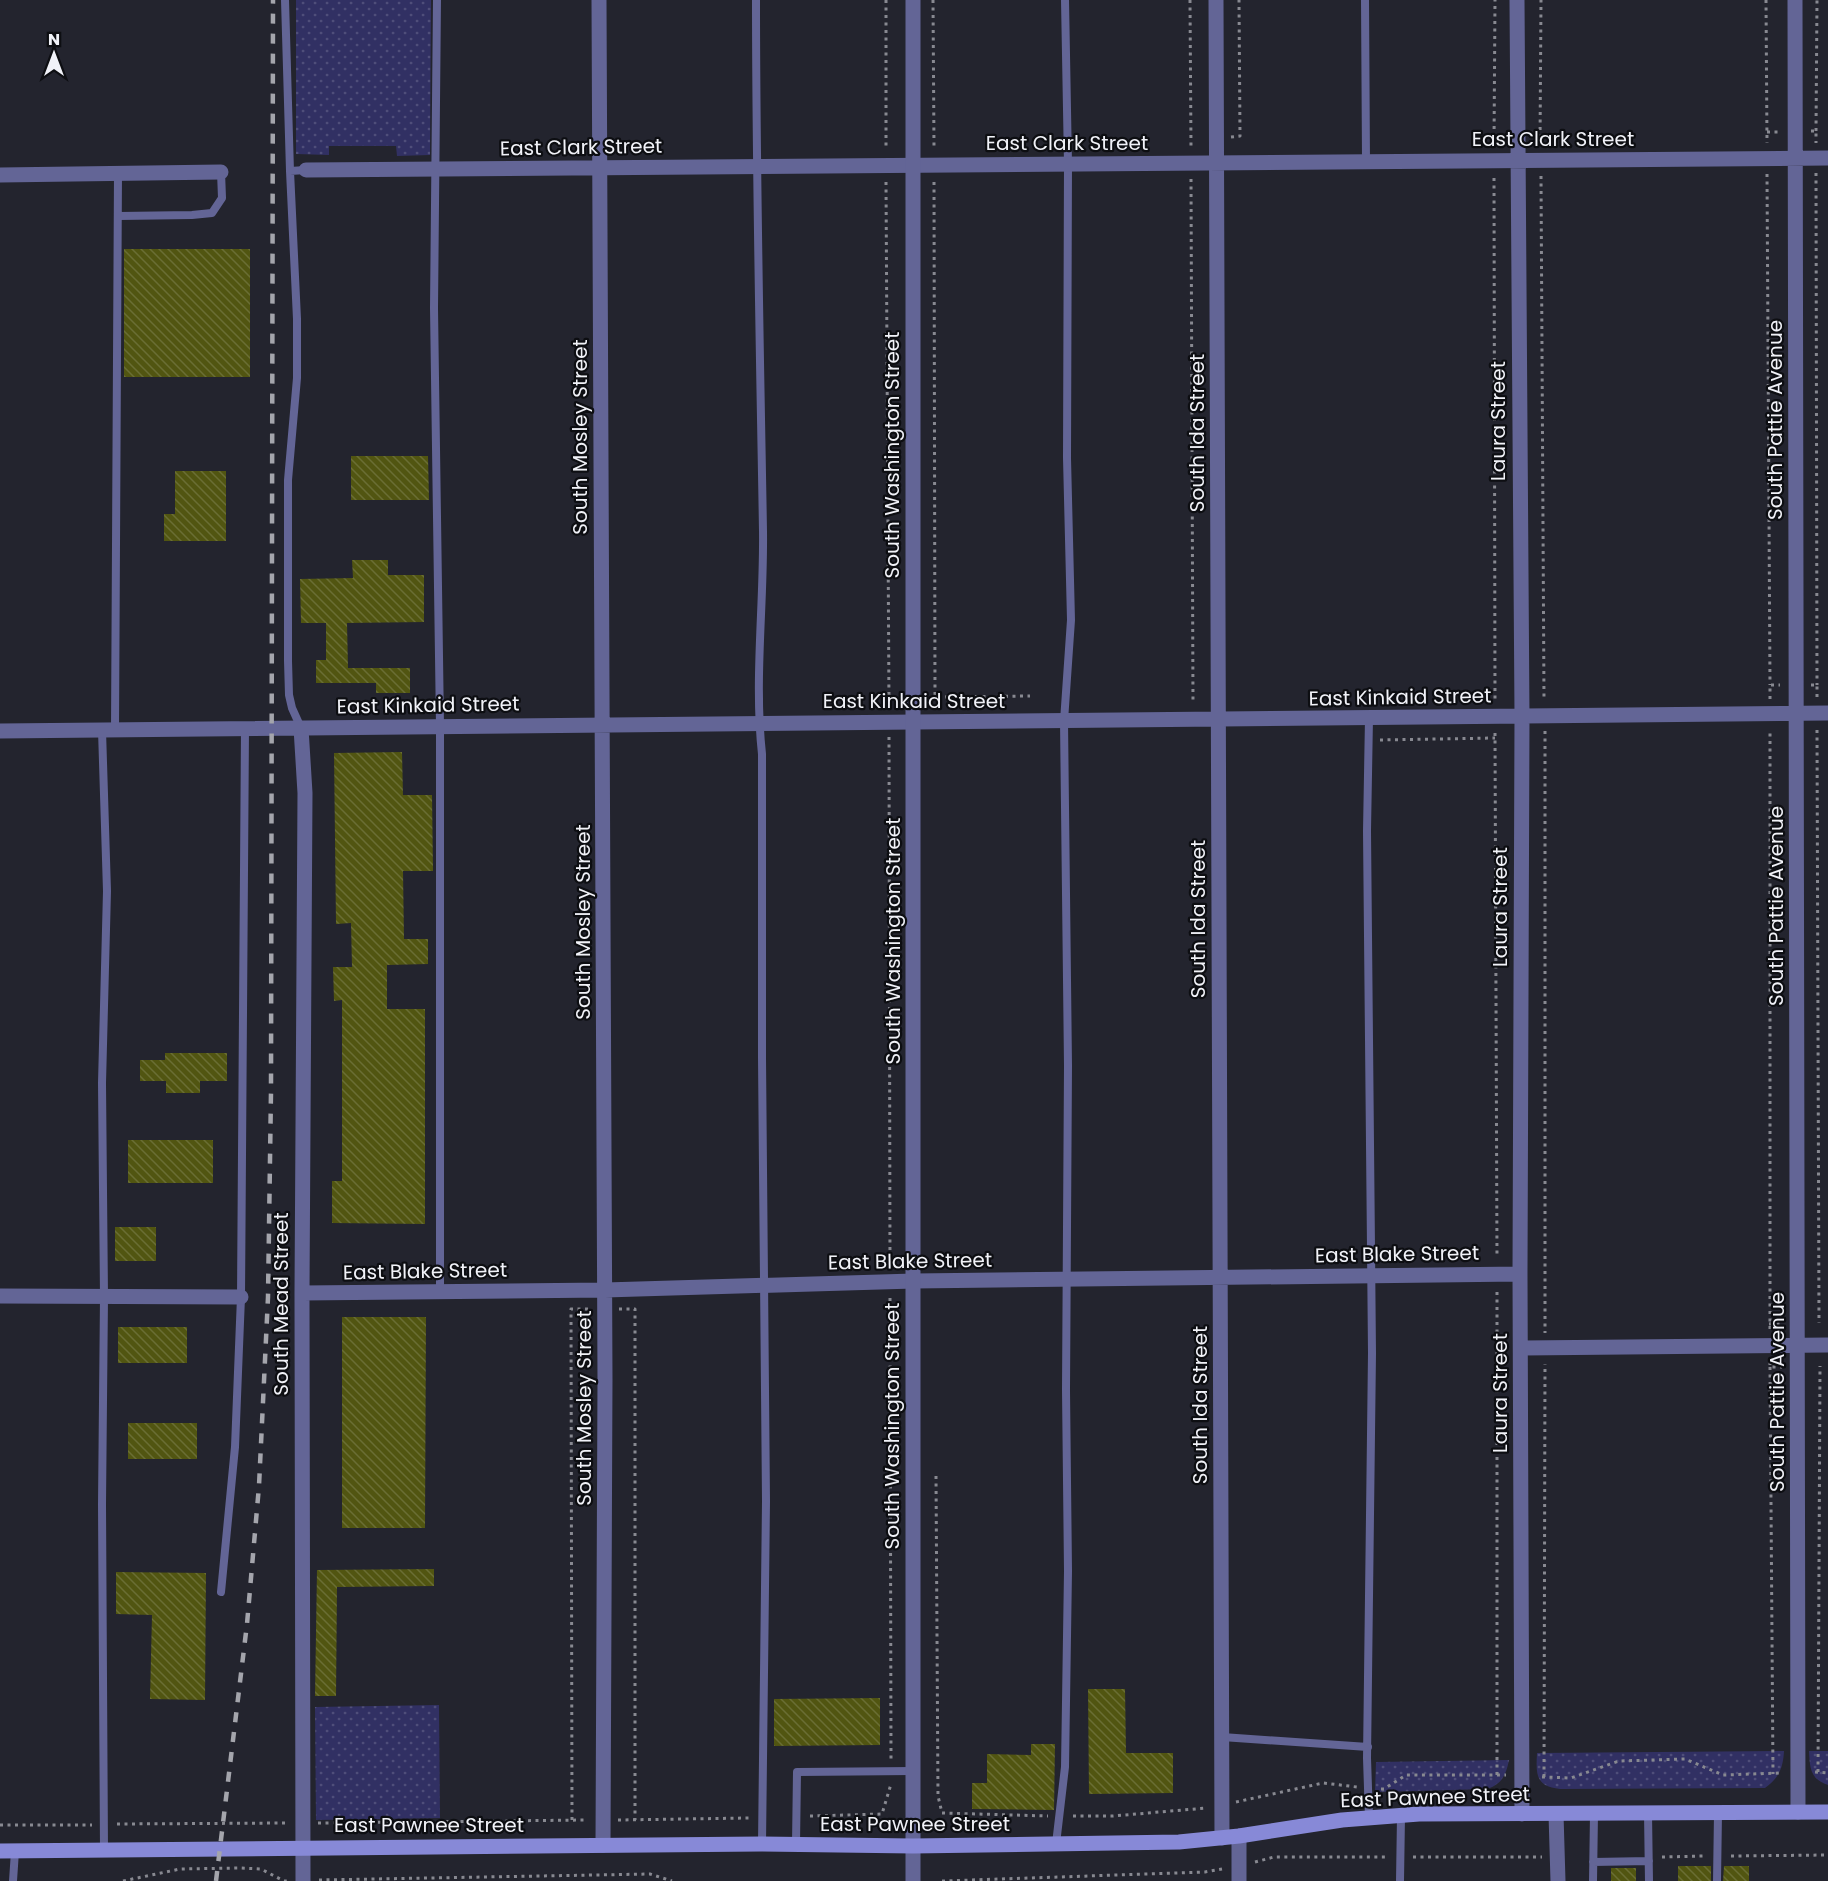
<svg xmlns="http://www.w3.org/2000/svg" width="1828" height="1881" font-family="Poppins,sans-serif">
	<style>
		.grass { fill: url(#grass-dots) }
		.building { fill: url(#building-back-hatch) }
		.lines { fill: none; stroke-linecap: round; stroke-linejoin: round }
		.path { stroke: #888991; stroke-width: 3; stroke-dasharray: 3 4.5; stroke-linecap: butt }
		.service { stroke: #636596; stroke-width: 8 }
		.minor { stroke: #636596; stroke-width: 15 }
		.tertiary { stroke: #636596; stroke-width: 15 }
		.secondary { stroke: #8789d7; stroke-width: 15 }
		.rail { stroke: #a4a5ac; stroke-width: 4.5; stroke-dasharray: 10 10; stroke-linecap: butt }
		.labels { text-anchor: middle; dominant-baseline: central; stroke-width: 4.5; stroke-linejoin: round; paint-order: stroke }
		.street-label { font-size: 20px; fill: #f1f2f8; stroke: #0d0e12 }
	</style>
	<defs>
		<pattern id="grass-dots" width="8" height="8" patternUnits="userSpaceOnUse" patternTransform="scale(1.5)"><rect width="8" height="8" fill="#313063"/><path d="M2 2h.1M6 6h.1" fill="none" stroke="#4f4e7a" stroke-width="1.8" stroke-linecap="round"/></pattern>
		<pattern id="building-back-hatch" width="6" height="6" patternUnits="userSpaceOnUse" patternTransform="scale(1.5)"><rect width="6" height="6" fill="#515511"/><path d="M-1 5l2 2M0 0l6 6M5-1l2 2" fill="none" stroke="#6a6e34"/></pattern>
	</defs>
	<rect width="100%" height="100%" fill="#23242e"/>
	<path class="grass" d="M296 0H431L430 155 397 156 396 146H329V155L296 154Z
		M439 1705 440 1818 316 1820 315 1707Z
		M1784 1751C1783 1768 1779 1778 1765 1788L1560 1789C1535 1786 1536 1774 1537 1753Z
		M1809 1751H1828V1785C1810 1779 1810 1768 1809 1751Z
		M1509 1760C1506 1775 1502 1784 1487 1789L1375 1792 1376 1762Z"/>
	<path class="building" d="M124 249H250V377H124Z
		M351 456H428L429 500H351Z
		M175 471H226V541H164V514H175Z
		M352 560H388V575H424V622L347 623 348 668H410V693H376V683H316V660H326V623H301L300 579 353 578Z
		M402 752 403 795H432L433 871H403L404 939H428V964L387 965V1009H425V1224L332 1223V1181H342V1000L334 1001 333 967H352L351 923 336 924 334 753Z
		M165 1053H227V1081H200V1093H166V1081H140V1060H165Z
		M128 1140H213V1183H128Z
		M115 1227H156V1261H115Z
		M342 1317H426L425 1528H342Z
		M118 1327H187V1363H118Z
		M128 1423H197V1459H128Z
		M434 1569V1586L337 1587 336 1696H315L317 1570Z
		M116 1572 206 1573 205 1700 150 1699 152 1615 116 1614Z
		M1088 1689H1125L1126 1753H1173V1793L1089 1794Z
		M880 1698V1745L774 1746V1699Z
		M1031 1744H1055L1054 1810 972 1809V1783H987V1754L1031 1755Z
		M1678 1866H1711V1881H1678Z
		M1724 1866H1749V1881H1723Z
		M1611 1868H1636V1881H1611Z"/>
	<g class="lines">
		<path class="path" d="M886 0V148
			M933 0 934 148
			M1190 0 1191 148
			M1766 0 1767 143
			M1811 131H1816V143
			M1816 131 1817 0
			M1767 132H1780
			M1231 137 1240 136 1239 0
			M1494 144 1495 0
			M1540 145 1541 0
			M1816 173 1817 685
			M1767 174 1770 685
			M1541 176 1544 700
			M1494 178 1495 699
			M1191 179 1193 703
			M886 182 889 706
			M934 182 935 697 1030 696
			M1811 685H1817V697
			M1770 699V685H1780
			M1817 730 1819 1323
			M1545 731V1333
			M1495 733 1497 1257
			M889 737 890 1267
			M1380 740 1495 738
			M890 1298 891 1759
			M619 1309H635V1820
			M1769 1324 1783 1323
			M1770 1329V729
			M1770 1362V1367H1782
			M1770 1367 1773 1774
			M936 1476 938 1796 942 1813 1048 1816
			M1815 1772 1828 1773
			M1818 1772 1820 1366
			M1497 1775V1291
			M1542 1777 1571 1778 1619 1761 1685 1759 1723 1775 1781 1773
			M1544 1777 1545 1364
			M1381 1789H1384L1406 1775H1506
			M1236 1802 1323 1783 1357 1787
			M810 1816 882 1814 891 1784
			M1073 1816H1113L1206 1808
			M572 1820 571 1309H589
			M618 1820 749 1818
			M318 1823 587 1820
			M117 1824 287 1823
			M0 1825H92
			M1731 1856 1828 1855
			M1413 1857H1542
			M1662 1857 1704 1856
			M1255 1862 1274 1857H1389
			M319 1880 650 1874 672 1881
			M123 1881 180 1869 240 1868 261 1869 284 1881H288
			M942 1881 1205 1872 1222 1869"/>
		<path class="service" d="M285 0 290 171 306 170
			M437 0 434 308 440 726V1292
			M756 0C756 177 760 354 763 531 764 605 754 680 762 754V1058L766 1501 762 1844
			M1365 0 1366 161
			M290 171 297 319V378L288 480V661L289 695 292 708 301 728
			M119 216 192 215 212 213 222 198 221 172
			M102 730 107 891 102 1083 104 1297 102 1504 104 1850
			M115 730 118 173
			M221 1592 235 1447 241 1297 245 728
			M1222 1737 1368 1747
			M1648 1813 1649 1881
			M1369 1818 1367 1758 1372 1353 1367 831 1369 718
			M796 1844 797 1772 913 1771
			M1056 1844 1065 1767 1068 1571 1066 1390 1068 1066 1064 721 1071 620 1067 458 1068 164 1065 0
			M1593 1862 1649 1861
			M13 1881 15 1851
			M1400 1881 1401 1816
			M1593 1881 1594 1814
			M1717 1881 1718 1813"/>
		<path class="minor" d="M599 0 605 1379 603 1845
			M1216 0 1222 1838
			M1517 0 1522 716 1520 1274 1522 1814
			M1795 0 1798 1812
			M306 170 1828 158
			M0 175 221 172
			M301 728 305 793 302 1293 303 1881
			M0 731 1828 713
			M302 1293 605 1290 914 1281 1520 1274
			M0 1296 241 1297
			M1521 1348 1828 1345
			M1556 1814 1558 1881
			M1239 1836V1881"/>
		<path class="tertiary" d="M913 1881V0"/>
		<path class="secondary" d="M0 1851 762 1844 913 1846 1179 1842 1239 1836 1342 1820 1419 1814 1828 1812"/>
		<path class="rail" d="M216 1881 247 1624 259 1486 268 1297 271 1092 273 0"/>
	</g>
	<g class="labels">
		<g class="street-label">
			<text x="1553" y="139">East Clark Street</text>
			<text x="1067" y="143">East Clark Street</text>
			<text transform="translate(581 147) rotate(-1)">East Clark Street</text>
			<text transform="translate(1775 420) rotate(-90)">South Pattie Avenue</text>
			<text transform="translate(1498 421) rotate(-90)">Laura Street</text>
			<text transform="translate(1197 433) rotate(-90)">South Ida Street</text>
			<text transform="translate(580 437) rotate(-90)">South Mosley Street</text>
			<text transform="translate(892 455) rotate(-90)">South Washington Street</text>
			<text transform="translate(1400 697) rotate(-1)">East Kinkaid Street</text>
			<text x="914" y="701">East Kinkaid Street</text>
			<text transform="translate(428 705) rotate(-1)">East Kinkaid Street</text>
			<text transform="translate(1776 906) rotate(-90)">South Pattie Avenue</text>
			<text transform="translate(1500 907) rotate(-90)">Laura Street</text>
			<text transform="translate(1198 919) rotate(-90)">South Ida Street</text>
			<text transform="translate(583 922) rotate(-90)">South Mosley Street</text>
			<text transform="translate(893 941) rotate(-90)">South Washington Street</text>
			<text transform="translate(1397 1254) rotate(-1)">East Blake Street</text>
			<text transform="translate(910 1261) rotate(-1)">East Blake Street</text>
			<text transform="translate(425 1271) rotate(-1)">East Blake Street</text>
			<text transform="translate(281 1304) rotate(-90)">South Mead Street</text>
			<text transform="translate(1777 1392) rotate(-90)">South Pattie Avenue</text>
			<text transform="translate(1500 1393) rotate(-90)">Laura Street</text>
			<text transform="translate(1200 1405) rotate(-90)">South Ida Street</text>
			<text transform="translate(584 1408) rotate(-90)">South Mosley Street</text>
			<text transform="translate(892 1426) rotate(-90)">South Washington Street</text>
			<text transform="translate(1435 1797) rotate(-2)">East Pawnee Street</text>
			<text x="915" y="1824">East Pawnee Street</text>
			<text x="429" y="1825">East Pawnee Street</text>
		</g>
	</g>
	<g transform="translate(54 54)" stroke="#0d0e12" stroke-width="4.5" paint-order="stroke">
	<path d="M0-4.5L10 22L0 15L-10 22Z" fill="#f1f2f8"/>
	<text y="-9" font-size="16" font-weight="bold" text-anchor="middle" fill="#f1f2f8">N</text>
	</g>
</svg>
